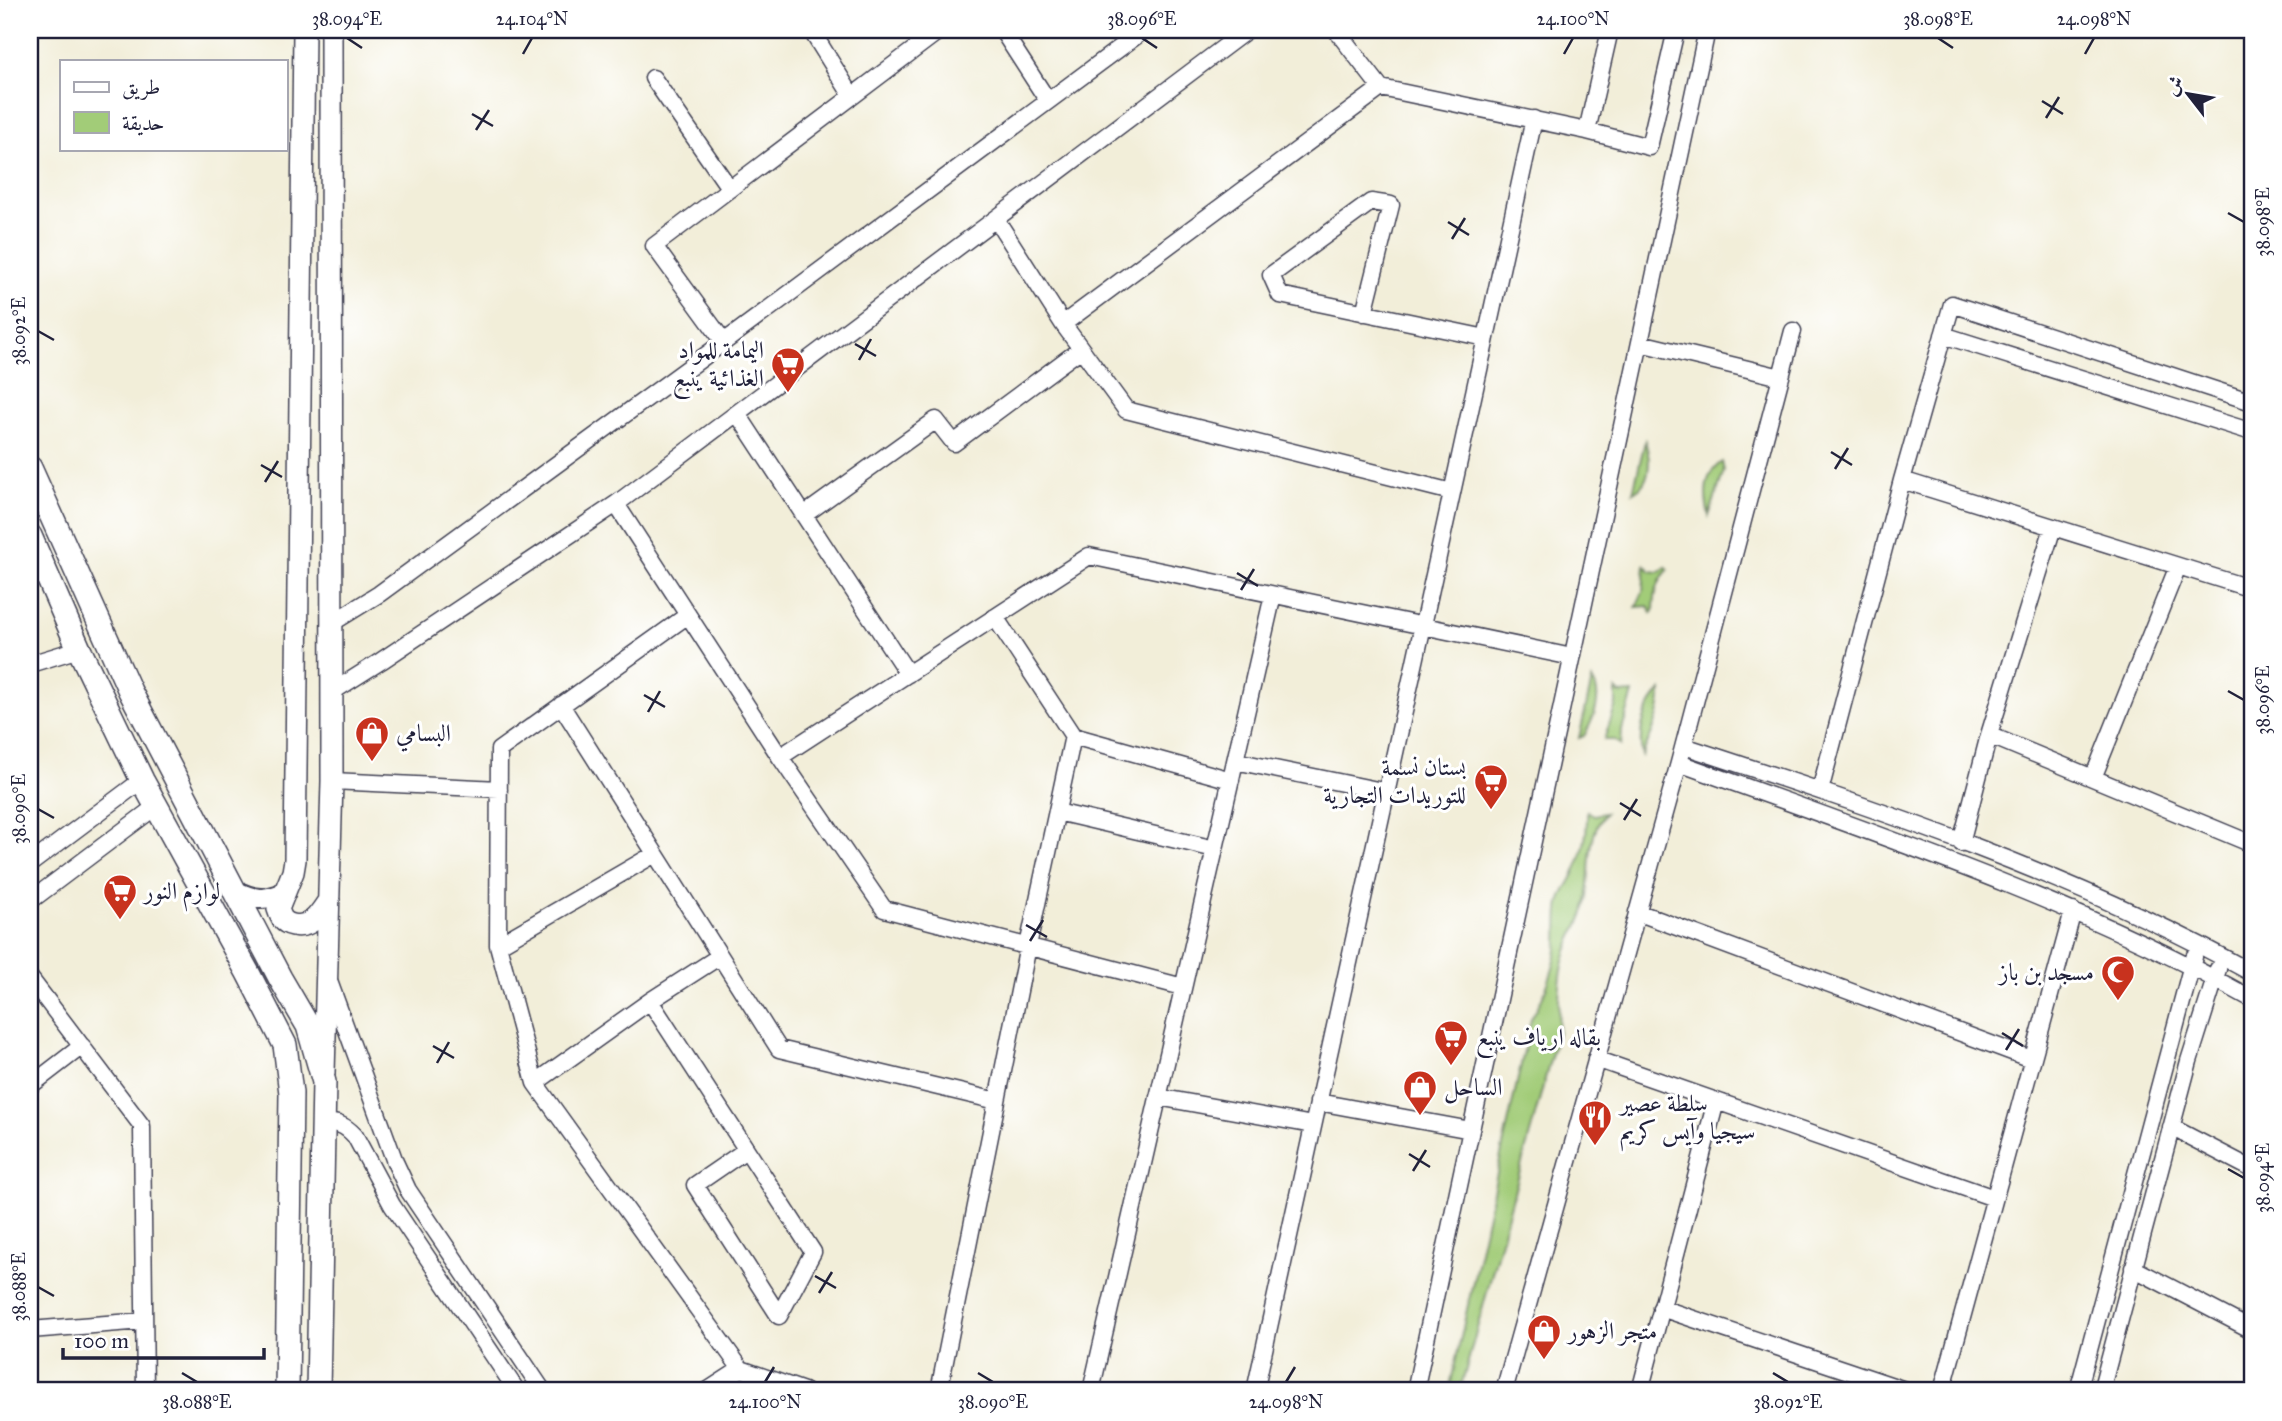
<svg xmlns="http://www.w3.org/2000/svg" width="2282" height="1421" font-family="'IM FELL Great Primer',Amiri,serif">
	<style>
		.green { fill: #a2cc78; stroke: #62775a; stroke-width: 2 }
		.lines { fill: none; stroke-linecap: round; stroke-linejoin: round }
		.minor-casing { stroke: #414153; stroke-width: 19 }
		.tertiary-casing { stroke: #414153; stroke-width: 23 }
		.secondary-casing { stroke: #414153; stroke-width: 24 }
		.primary-casing { stroke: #414153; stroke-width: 26 }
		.minor { stroke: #fff; stroke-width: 16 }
		.tertiary { stroke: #fff; stroke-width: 19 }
		.secondary { stroke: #fff; stroke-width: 21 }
		.primary { stroke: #fff; stroke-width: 23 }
		.ticks { fill: none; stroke: #22223b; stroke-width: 2.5 }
		.labels { text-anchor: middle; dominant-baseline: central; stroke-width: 6; stroke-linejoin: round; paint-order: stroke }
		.poi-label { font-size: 24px; fill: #22223b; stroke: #fff; text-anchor: start }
		.neatline { fill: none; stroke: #22223b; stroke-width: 2.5 }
		.ticks-label { font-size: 18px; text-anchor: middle; fill: #22223b }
	</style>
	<rect width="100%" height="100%" fill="#fff"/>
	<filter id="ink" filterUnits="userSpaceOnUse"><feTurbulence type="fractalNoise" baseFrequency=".0143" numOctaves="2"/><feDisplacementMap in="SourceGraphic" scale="14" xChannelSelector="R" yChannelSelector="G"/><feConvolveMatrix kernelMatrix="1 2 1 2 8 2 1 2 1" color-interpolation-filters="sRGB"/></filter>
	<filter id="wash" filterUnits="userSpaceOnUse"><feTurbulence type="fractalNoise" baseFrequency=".00686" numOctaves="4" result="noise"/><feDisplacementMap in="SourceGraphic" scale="28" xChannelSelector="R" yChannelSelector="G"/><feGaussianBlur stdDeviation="1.57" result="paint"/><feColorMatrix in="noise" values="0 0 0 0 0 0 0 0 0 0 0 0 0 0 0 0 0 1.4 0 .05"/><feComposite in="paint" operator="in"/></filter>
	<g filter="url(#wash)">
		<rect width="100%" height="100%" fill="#f2eed9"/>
		<path class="green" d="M1645 441C1651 459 1652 483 1633 492Z
			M1722 462 1724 471 1709 516C1704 496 1703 474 1722 462Z
			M1645 565 1650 571 1659 572 1666 567 1668 570C1657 581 1654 597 1654 611L1652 613 1648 606 1636 607 1643 592Z
			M1592 680C1604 697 1593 720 1584 736L1579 738Z
			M1616 690 1620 694 1633 693 1622 730 1621 745 1615 740H1604L1616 704Z
			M1661 691C1662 712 1651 736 1642 755 1638 731 1644 709 1661 691Z
			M1587 811 1594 815 1605 813C1583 842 1593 879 1584 912 1580 926 1571 937 1567 951 1558 977 1559 1004 1558 1031L1460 1391H1449L1531 1019C1545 995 1555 970 1558 942 1559 929 1557 917 1560 904 1562 893 1569 884 1574 874 1583 855 1588 832 1587 811Z"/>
	</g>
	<g filter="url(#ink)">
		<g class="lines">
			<g class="minor-casing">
				<path id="minor" d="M811 30 852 96
					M1002 30 1048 101
					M1336 30 1381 88
					M653 78 730 189
					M1587 131 1649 147 1676 30
					M996 219 1063 324 1126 410 1452 492
					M1364 313 1391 205 1371 202 1271 275 1280 295 1486 338
					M1063 324 1381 88 1587 131 1610 30
					M1943 335 2252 432
					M724 342 654 246 940 30
					M1640 343 1781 377
					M737 413 908 674
					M1902 480 2252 589
					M616 504 780 757 884 909 1183 987
					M804 515 936 420 954 443 1081 349
					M688 615 499 750 498 945 535 1083 741 1369 804 1391
					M332 623 379 594 724 342 1144 30
					M30 664 79 649
					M332 692 381 661 616 504 1247 30
					M561 705 779 1049 997 1101
					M1989 735 2252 844
					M1073 736 1231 780
					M1684 746C1877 809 2074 874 2252 973
					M780 757 1089 556 1572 657
					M1235 761 1387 792
					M1679 763C1873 833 2072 899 2252 999
					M2093 778 2178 566
					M332 781 499 789
					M1820 791 1902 480 1952 304 2252 402
					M1057 812 1215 849
					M1961 843 1989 735 2053 527
					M30 864 142 780
					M30 901 155 807
					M1637 912 2031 1059
					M498 945 655 854
					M30 978 142 1126 145 1391
					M330 984 395 1162 408 1190 543 1391
					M650 1001 720 956
					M1596 1059 1994 1198
					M535 1083 650 1001 813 1252 779 1316 695 1185 746 1150
					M30 1086 82 1046
					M1158 1097 1313 1125
					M1318 1102 1471 1130
					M323 1123C337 1122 345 1125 355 1136L392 1205 517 1391
					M2171 1127 2252 1169
					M2133 1268 2252 1330
					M1661 1308 1908 1391
					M30 1330 144 1321
					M707 1391 741 1369
					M939 1391 1028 946 1073 736 995 617
					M1091 1391 1273 595
					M1255 1391 1534 119
					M1415 1391 1707 30
					M1504 1391 1679 763 1793 331
					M1640 1391 1716 1101
					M1942 1391 2073 911
					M2078 1391 2194 957
					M2101 1391 2189 1061 2218 969"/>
			</g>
			<g class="tertiary-casing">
				<path id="tertiary" d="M233 890C252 899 263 902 283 893"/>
			</g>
			<g class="secondary-casing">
				<path id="secondary" d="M304 30 295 860 293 872 278 909C281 918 283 923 293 925 312 929 320 913 329 900
					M324 1073 332 781 331 30"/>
			</g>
			<g class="primary-casing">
				<path id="primary" d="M30 468 130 691 280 978 308 1026 324 1082 318 1391
					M30 536 79 649 142 780 248 973 285 1045 291 1093 287 1391"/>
			</g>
			<use href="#minor" class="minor"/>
			<use href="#tertiary" class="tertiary"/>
			<use href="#secondary" class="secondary"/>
			<use href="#primary" class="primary"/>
		</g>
	</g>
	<path class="ticks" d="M347 38 362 48M1142 38 1157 48M1938 38 1953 48M523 54 532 38M1564 54 1573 38M2085 54 2094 38M2042 101 2063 114M472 114 493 126M2046 118 2059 97M476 130 489 110M2228 213 2244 222M1448 222 1469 235M1452 239 1465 218M38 331 54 340M855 344 876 356M859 360 871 339M1831 452 1852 465M261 465 282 477M1835 469 1848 448M265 482 278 461M1237 573 1258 586M1241 590 1254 569M2228 691 2244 700M644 695 665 707M648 712 660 691M1620 803 1641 816M38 809 54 818M1624 820 1637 799M1026 925 1047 937M1030 941 1043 920M2002 1033 2023 1046M433 1046 454 1058M2006 1050 2019 1029M437 1063 449 1042M1409 1154 1430 1167M2228 1169 2244 1178M1413 1171 1426 1150M815 1276 836 1288M38 1287 54 1296M819 1293 832 1272M182 1373 197 1382M978 1373 993 1382M1773 1373 1788 1382M765 1382 774 1367M1286 1382 1295 1367"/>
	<defs>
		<g id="supermarket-pin" transform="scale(1.75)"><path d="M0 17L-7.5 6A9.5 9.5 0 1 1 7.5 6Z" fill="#c8321e" stroke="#fff"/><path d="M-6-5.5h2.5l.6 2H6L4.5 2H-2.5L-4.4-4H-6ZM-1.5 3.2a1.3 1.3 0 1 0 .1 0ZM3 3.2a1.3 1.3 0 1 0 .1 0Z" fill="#fff"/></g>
		<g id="shop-pin" transform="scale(1.75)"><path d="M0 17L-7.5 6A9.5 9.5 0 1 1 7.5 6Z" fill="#c8321e" stroke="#fff"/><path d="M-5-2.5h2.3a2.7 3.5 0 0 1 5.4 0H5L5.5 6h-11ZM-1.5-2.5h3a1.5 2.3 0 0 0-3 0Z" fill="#fff"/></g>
		<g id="mosque-pin" transform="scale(1.75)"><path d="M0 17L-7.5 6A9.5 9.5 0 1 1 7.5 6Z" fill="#c8321e" stroke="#fff"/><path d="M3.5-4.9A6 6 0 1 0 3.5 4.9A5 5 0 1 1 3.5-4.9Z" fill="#fff"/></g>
		<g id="restaurant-pin" transform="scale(1.75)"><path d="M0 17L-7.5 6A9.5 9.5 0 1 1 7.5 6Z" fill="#c8321e" stroke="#fff"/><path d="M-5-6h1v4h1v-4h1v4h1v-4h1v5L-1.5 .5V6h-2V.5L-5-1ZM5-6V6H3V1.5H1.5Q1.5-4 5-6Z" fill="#fff"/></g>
	</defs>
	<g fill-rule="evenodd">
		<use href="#supermarket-pin" x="788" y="364"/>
		<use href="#shop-pin" x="372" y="733"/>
		<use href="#supermarket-pin" x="1491" y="781"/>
		<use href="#supermarket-pin" x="120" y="891"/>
		<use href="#mosque-pin" x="2118" y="972"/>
		<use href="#supermarket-pin" x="1451" y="1037"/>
		<use href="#shop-pin" x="1420" y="1087"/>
		<use href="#restaurant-pin" x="1595" y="1117"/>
		<use href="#shop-pin" x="1544" y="1331"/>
	</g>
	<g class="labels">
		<g class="poi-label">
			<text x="764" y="350" text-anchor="end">اليمامة للمواد<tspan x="764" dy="28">الغذائية ينبع</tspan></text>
			<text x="396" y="733">البسامي</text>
			<text x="1466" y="767" text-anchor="end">بستان نسمة<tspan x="1466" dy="28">للتوريدات التجارية</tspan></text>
			<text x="144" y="891">لوازم النور</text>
			<text x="2094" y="972" text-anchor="end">مسجد بن باز</text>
			<text x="1476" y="1037">بقاله ارياف ينبع</text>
			<text x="1444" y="1087">الساحل</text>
			<text x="1620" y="1103">سلطة عصير<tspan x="1620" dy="28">سيجيا وآيس كريم</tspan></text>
			<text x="1568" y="1331">متجر الزهور</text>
		</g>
	</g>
	<rect width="2282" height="1421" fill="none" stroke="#fff" stroke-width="77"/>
	<rect x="60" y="60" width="228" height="91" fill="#ffffff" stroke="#a7a7b1" stroke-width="2"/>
	<rect x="74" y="82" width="35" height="10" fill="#ffffff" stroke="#a7a7b1" stroke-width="2"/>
	<text x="122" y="94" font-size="21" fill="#22223b">طريق</text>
	<rect x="74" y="112" width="35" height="21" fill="#a2cc78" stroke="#a7a7b1" stroke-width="2"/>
	<text x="122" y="130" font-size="21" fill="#22223b">حديقة</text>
	<g transform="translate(2188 94) rotate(301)" stroke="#ffffff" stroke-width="5" paint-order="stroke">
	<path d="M0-5L12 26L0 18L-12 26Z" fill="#22223b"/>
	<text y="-10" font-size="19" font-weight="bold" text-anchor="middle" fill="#22223b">ش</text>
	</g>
	<path d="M63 1348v10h201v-10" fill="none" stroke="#22223b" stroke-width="3.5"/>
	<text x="74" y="1348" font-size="21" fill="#22223b" stroke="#ffffff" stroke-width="5" paint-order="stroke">100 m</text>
	<rect x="38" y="38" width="2206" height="1344" class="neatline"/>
	<g class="ticks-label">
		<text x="347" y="25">38.094°E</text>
		<text x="532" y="25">24.104°N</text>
		<text x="1142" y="25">38.096°E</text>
		<text x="1573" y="25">24.100°N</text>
		<text x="1938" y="25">38.098°E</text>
		<text x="2094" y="25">24.098°N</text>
		<text transform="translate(2263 222) rotate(-90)" y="6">38.098°E</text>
		<text transform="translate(19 331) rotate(-90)" y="6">38.092°E</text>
		<text transform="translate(2263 700) rotate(-90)" y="6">38.096°E</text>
		<text transform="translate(19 809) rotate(-90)" y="6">38.090°E</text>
		<text transform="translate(2263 1178) rotate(-90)" y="6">38.094°E</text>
		<text transform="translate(19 1287) rotate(-90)" y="6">38.088°E</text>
		<text x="197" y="1408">38.088°E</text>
		<text x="765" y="1408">24.100°N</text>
		<text x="993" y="1408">38.090°E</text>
		<text x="1286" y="1408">24.098°N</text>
		<text x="1788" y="1408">38.092°E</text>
	</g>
</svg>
